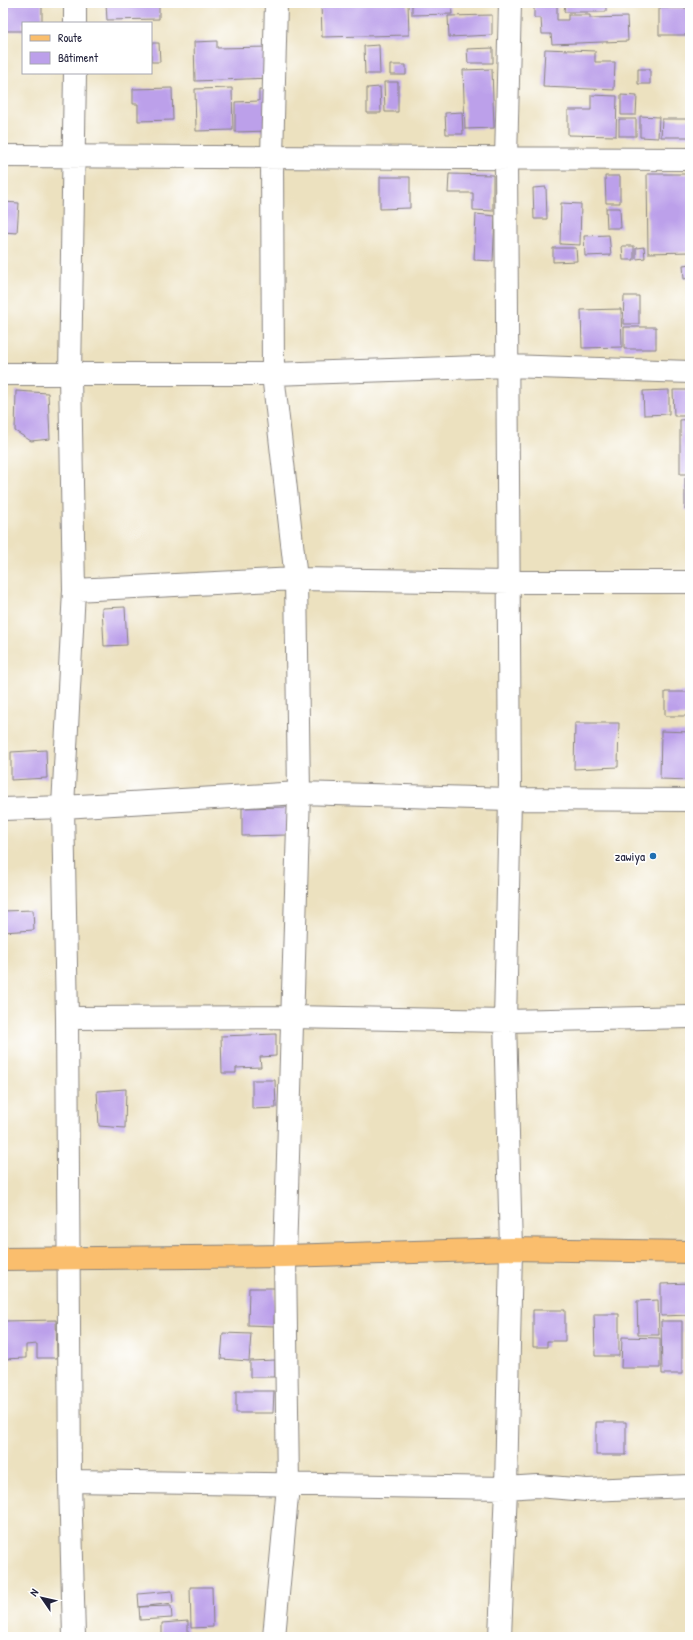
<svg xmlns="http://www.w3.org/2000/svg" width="693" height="1640" font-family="'Patrick Hand',sans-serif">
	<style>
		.building { fill: #bca0ea }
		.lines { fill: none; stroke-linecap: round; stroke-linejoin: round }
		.minor-casing { stroke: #87827d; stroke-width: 24 }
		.major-casing { stroke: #87827d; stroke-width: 24 }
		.minor { stroke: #fff; stroke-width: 22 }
		.major { stroke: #fabe6d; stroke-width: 22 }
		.poi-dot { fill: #1f6fb2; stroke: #fff; stroke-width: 1.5 }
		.labels { text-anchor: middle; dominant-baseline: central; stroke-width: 3.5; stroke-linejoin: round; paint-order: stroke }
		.poi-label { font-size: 13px; fill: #22223b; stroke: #fff; text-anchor: end }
	</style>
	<rect width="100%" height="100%" fill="#fff"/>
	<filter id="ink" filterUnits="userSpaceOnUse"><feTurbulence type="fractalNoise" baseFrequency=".025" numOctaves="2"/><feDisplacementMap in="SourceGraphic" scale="8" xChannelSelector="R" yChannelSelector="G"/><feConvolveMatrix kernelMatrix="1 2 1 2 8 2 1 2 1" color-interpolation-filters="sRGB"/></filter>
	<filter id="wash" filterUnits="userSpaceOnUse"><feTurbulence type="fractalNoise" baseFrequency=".012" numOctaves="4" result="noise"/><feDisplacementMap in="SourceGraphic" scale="16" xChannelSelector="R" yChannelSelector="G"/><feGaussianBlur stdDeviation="0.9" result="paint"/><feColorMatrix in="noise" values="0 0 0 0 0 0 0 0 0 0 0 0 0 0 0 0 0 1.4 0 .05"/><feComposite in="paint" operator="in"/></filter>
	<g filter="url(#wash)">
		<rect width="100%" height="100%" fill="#ece1bf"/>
		<g id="blocks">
			<path class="building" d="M3 3H42V23H23V31H3Z
				M106 3H159V19L107 20Z
				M321 3H408L409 35 322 37Z
				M412 3H451L452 14 412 15Z
				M534 3H557V20H568V15H590V18L627 17 628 41 552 44 551 34H542L541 18H534Z
				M565 3H606V12H564Z
				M659 8H690V35H659Z
				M492 15V35L449 37 448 16Z
				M217 41V48L270 47 271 78 195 81 194 42Z
				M151 43H159L160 62H151Z
				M379 45 380 74H365L364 46Z
				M493 48V63H468L467 49Z
				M545 49 595 51V62H615L614 90 543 87Z
				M390 65H406V75H390Z
				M492 69 494 128 465 129 463 70Z
				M638 69H650V84H638Z
				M384 82H398V112H385Z
				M380 87 381 113H367V88Z
				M172 88 173 120 138 121V104H133V89Z
				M232 88 233 130 196 131 195 89Z
				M259 90H270L271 131 235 132V102L259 101Z
				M591 95 617 96 616 136 568 135V110H591Z
				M621 95 637 96 636 115H621Z
				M462 112 463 134H446L445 113Z
				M640 116 659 117 658 138 640 137Z
				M619 119H636V136H619Z
				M662 119H690V137H661Z
				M449 174 493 175V211L473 210V193H448Z
				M647 174H690V252L648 253Z
				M605 176H620V203H606Z
				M380 177H410V208L380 209Z
				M546 187 547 219H534L533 188Z
				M3 202 19 203 17 233 3 232Z
				M561 203 581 204 580 245 560 244Z
				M606 208H620L621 228H607Z
				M476 214 495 216 493 261 474 260Z
				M609 235 611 255 585 256 584 236Z
				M622 246H634V260H623Z
				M644 247 645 258 636 259V248Z
				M553 248H576L577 261 553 262Z
				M690 264V278L684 279 683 265Z
				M624 296H639V324H623Z
				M621 309 622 347 582 348 581 310Z
				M624 327H656V349H624Z
				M669 390V414L644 415 643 391Z
				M673 390H690V416H674Z
				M16 391 48 393 50 439 31 441 15 431Z
				M690 419V474H680V420Z
				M685 478H690V510H685Z
				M125 607 127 645 104 646 102 608Z
				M665 692H690V716H665Z
				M575 723H619L618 767 574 769Z
				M661 731 690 732V780L660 779Z
				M46 750 47 778 11 780V752Z
				M288 807V835L242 836V808Z
				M33 910 34 930 3 932V911Z
				M276 1034V1056L260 1057 261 1067 236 1068V1073H222L221 1036Z
				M252 1080H275L276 1108 252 1109Z
				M126 1089 125 1128 99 1126 97 1091Z
				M690 1283V1315L661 1316V1284Z
				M249 1288H275L274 1326 248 1325Z
				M658 1300 659 1335H638L637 1301Z
				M533 1310H565V1341H547V1347H533Z
				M594 1314H619V1356H595Z
				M56 1320 57 1358H37V1344L26 1345V1358L3 1359V1321Z
				M661 1321H682V1374H662Z
				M223 1333 251 1334 249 1361 221 1359Z
				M622 1337 660 1338V1368H621Z
				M275 1360V1377H250V1361Z
				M236 1391H274L273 1413H236Z
				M596 1422H626V1455H596Z
				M190 1587H212L213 1627 191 1628Z
				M172 1591 173 1603 139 1607 138 1594Z
				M171 1606 172 1618 140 1620 139 1607Z
				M188 1621V1637H162V1623Z"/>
		</g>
	</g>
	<g filter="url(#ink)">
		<use href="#blocks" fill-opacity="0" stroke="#87827d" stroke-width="1"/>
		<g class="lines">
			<g class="minor-casing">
				<path id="minor" d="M75 23V3
					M3 156 690 159
					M3 374H273L508 366 690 372
					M74 590 296 579 510 582H690
					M3 809 63 807 299 793 510 799 690 800
					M67 1018 291 1017 505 1021 690 1017
					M70 1481 506 1488 537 1486 587 1490 690 1486
					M74 1637 70 1481 67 1018 63 807 74 590 70 375 75 73
					M274 1637 288 1486 285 1256 299 793 296 579 273 374 272 157 276 3
					M500 1637 506 1488 511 1249 505 1021 510 799 506 158 510 3"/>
			</g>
			<g class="major-casing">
				<path id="major" d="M3 1259 285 1256 511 1249 690 1252"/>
			</g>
			<use href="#minor" class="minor"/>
			<use href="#major" class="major"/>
		</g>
	</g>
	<circle class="poi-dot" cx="653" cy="856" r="4"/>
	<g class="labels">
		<g class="poi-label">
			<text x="645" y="856">zawiya</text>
		</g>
	</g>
	<rect width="693" height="1640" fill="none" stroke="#fff" stroke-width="16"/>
	<rect x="22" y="22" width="130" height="52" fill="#ffffff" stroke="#a7a7b1"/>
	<rect x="30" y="35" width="20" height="6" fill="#fabe6d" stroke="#a7a7b1"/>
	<text x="58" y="42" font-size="12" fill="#22223b">Route</text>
	<rect x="30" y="52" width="20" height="12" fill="#bca0ea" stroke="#a7a7b1"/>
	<text x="58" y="62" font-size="12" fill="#22223b">Bâtiment</text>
	<g transform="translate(42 1598) rotate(304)" stroke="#ffffff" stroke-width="3" paint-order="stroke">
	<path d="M0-3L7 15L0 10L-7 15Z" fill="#22223b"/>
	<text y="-6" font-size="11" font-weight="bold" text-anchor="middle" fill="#22223b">N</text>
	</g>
</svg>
